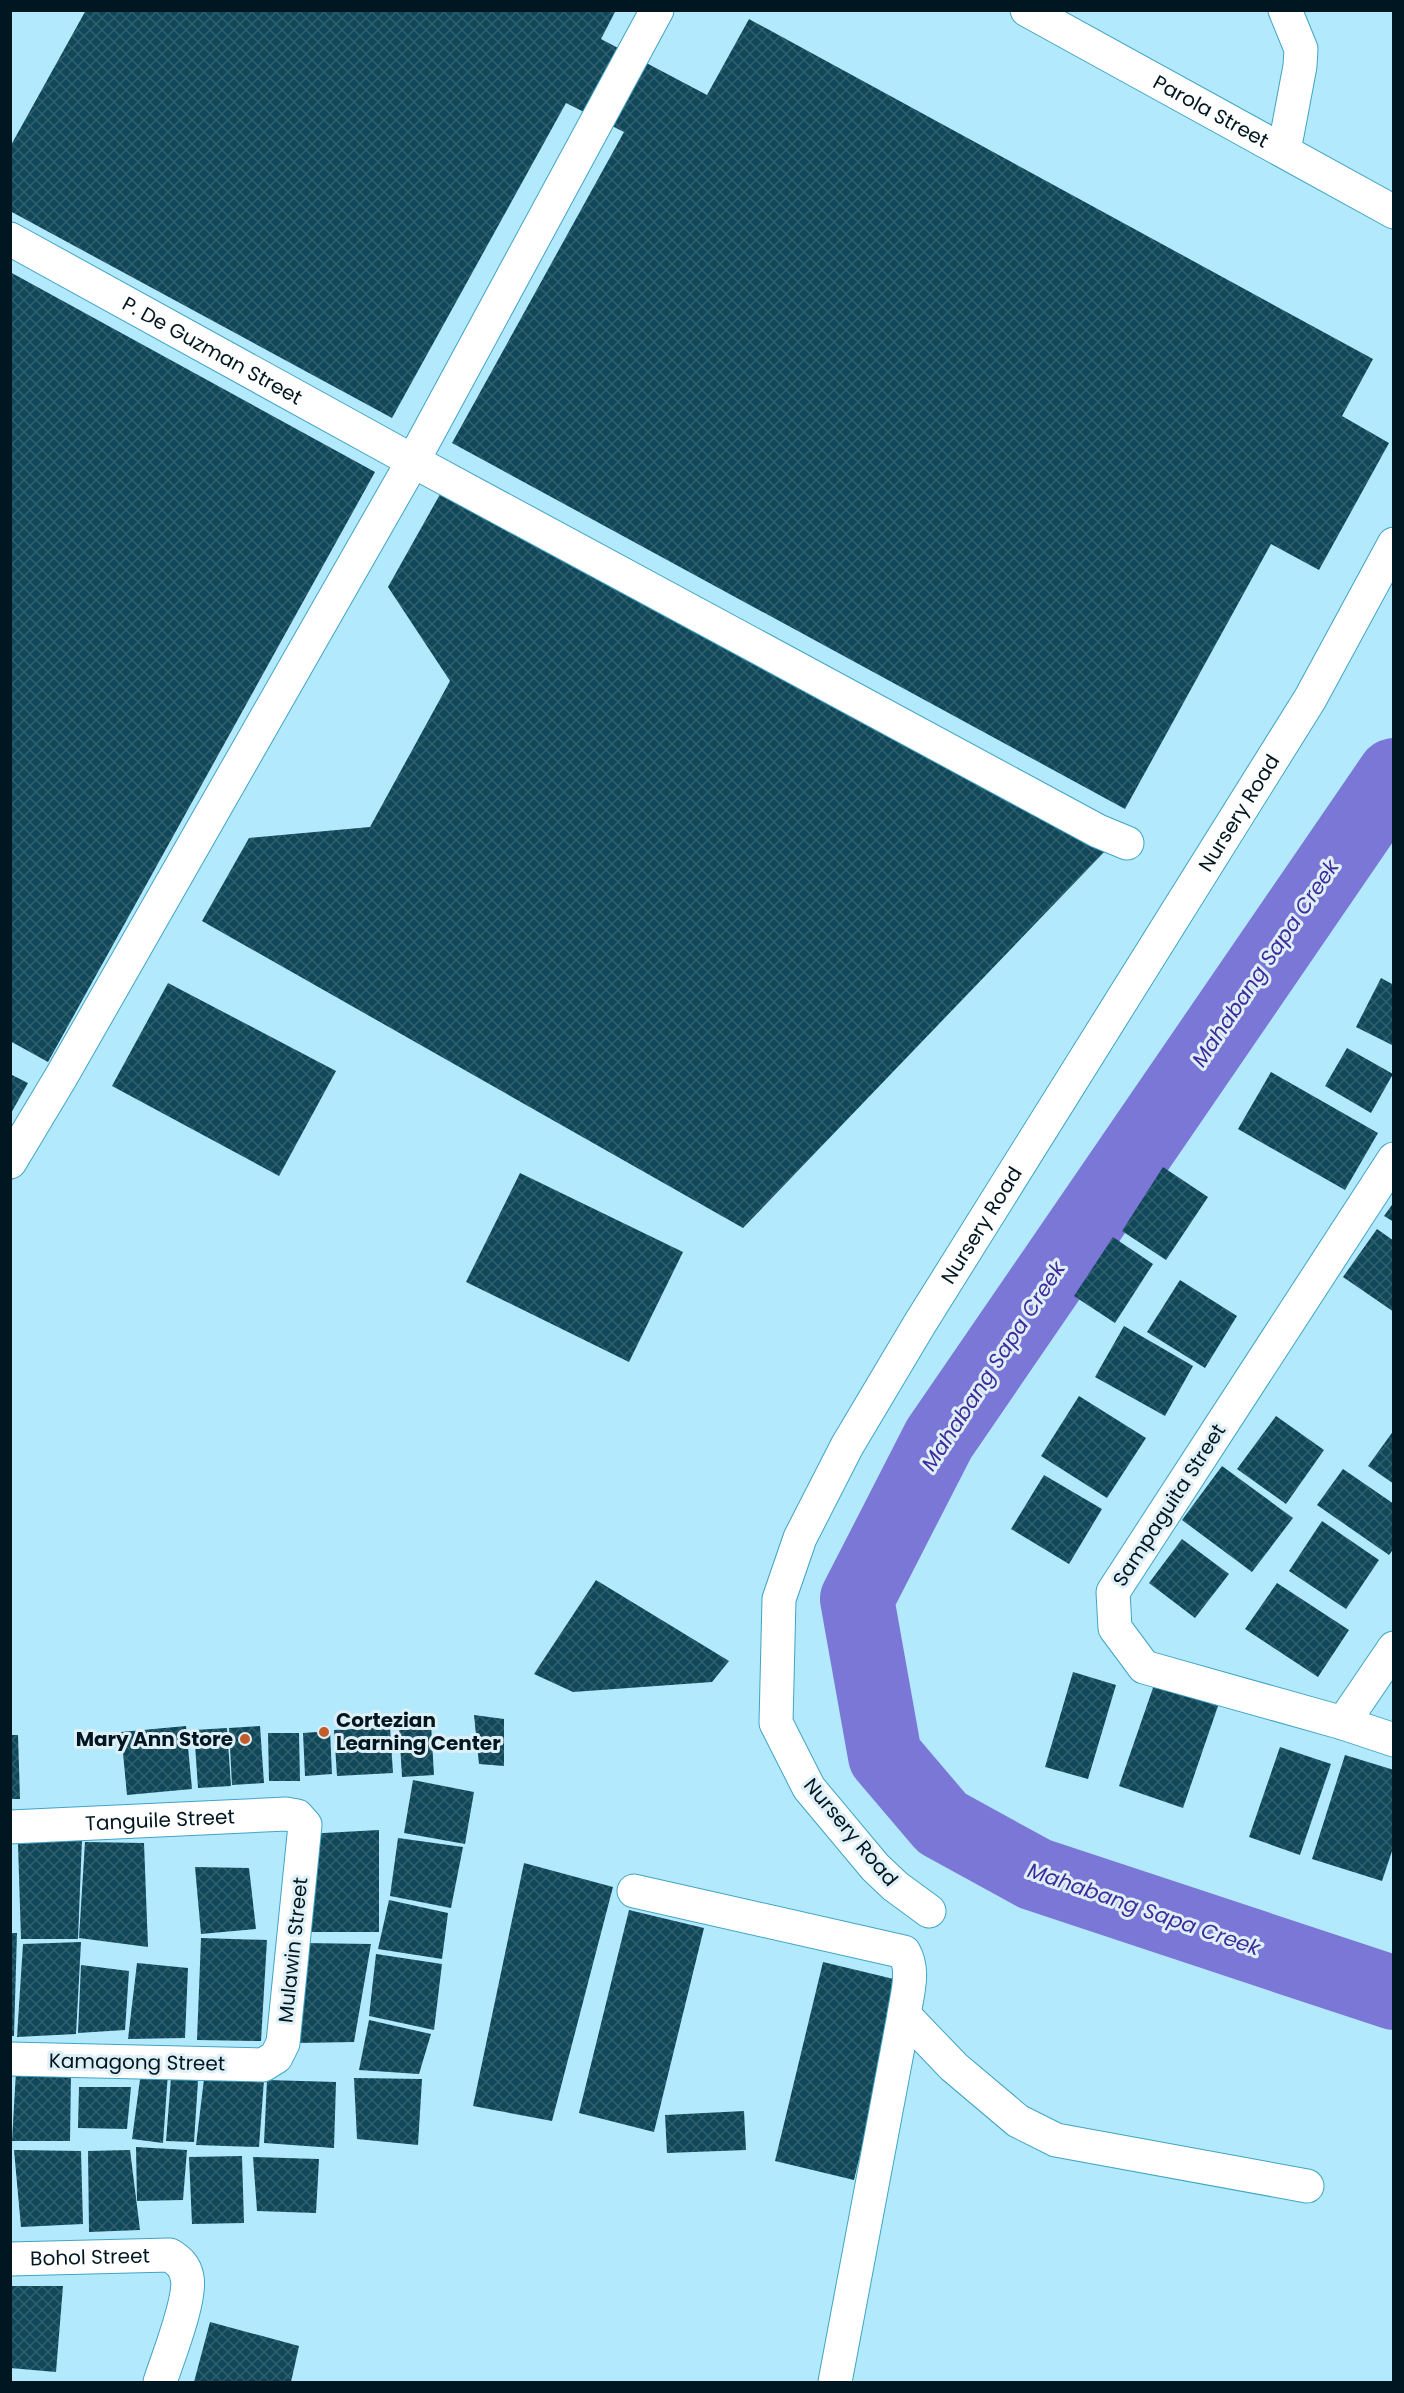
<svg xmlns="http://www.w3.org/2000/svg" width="1404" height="2393" font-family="Poppins,sans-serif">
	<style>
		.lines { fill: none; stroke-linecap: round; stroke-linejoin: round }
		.river { stroke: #7b77d7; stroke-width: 74 }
		.building { fill: url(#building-cross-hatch) }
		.minor-casing { stroke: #40a4c5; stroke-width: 35 }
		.minor { stroke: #fff; stroke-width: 33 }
		.poi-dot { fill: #c25c2d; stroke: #deeff6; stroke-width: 2 }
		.labels { text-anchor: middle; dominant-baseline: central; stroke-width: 6; stroke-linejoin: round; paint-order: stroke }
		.street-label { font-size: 20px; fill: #001721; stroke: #deeff6 }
		.poi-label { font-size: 20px; font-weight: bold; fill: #001721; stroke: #deeff6; text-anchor: start }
		.water-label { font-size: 21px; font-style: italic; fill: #3f2b9c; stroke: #deeff6 }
	</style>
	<defs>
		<pattern id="building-cross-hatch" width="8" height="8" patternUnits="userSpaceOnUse" patternTransform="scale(1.5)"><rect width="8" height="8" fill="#114859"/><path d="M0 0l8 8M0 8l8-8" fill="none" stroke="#315f6d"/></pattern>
	</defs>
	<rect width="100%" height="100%" fill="#b3e9fd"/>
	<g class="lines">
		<path class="river" d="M1394 775 939 1439 857 1599 885 1756 942 1823 1035 1874 1394 1993"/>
	</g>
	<path class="building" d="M86 10H616L601 39 707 95 749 19 1373 359 1342 416 1389 443 1319 570 1271 544 1125 809 452 443 624 132 566 103 392 418 10 211V147Z
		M10 272 375 472 48 1062 10 1041Z
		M443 489 1108 848 743 1228 202 921 249 838 370 827 450 681 388 587Z
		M1381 978 1394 985V1046L1356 1027Z
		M168 983 336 1071 279 1176 112 1086Z
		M1347 1048 1393 1074 1371 1113 1325 1086Z
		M1271 1072 1378 1133 1345 1190 1238 1129Z
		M10 1074 28 1083 10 1115Z
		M1163 1167 1208 1197 1166 1260 1122 1231Z
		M520 1173 683 1252 629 1362 466 1282Z
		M1394 1202V1222L1384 1216Z
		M1377 1229 1394 1241V1312L1343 1277Z
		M1113 1237 1153 1264 1115 1323 1074 1296Z
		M1180 1280 1237 1316 1205 1368 1147 1332Z
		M1124 1326 1193 1366 1165 1416 1095 1377Z
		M1079 1396 1146 1438 1107 1498 1041 1456Z
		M1276 1416 1324 1450 1286 1504 1237 1469Z
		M1394 1430V1484L1368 1466Z
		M1222 1466 1293 1518 1252 1572 1182 1520Z
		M1343 1469 1394 1504V1548L1389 1555 1317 1505Z
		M1044 1475 1102 1509 1069 1564 1011 1529Z
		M1322 1521 1379 1560 1346 1609 1289 1571Z
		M1182 1539 1229 1574 1195 1618 1149 1583Z
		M596 1580 729 1661 712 1682 573 1692 534 1674Z
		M1277 1583 1349 1630 1318 1677 1245 1629Z
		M1073 1672 1116 1685 1088 1779 1045 1767Z
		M1154 1685 1218 1706 1183 1808 1119 1786Z
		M474 1715 504 1719V1766L479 1764Z
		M431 1724 434 1775 402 1777 399 1726Z
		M186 1726 192 1789 127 1795 121 1732Z
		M260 1726 264 1783 232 1785 229 1728Z
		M390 1727 393 1773 337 1776 334 1730Z
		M227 1728 231 1786 198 1788 194 1730Z
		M330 1731 332 1774 305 1776 303 1733Z
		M268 1733H299L300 1781H269Z
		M10 1735H18L20 1799H10Z
		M1280 1747 1331 1764 1300 1855 1249 1837Z
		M1345 1755 1394 1770V1845L1382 1881 1312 1859Z
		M413 1780 474 1792 465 1844 404 1833Z
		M379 1830V1932H311L305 1834Z
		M398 1838 463 1847 451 1908 390 1896Z
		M82 1839 78 1939H21L18 1844Z
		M85 1842 144 1843 148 1947 79 1938Z
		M524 1863 613 1887 552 2121 473 2106Z
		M195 1867 249 1868 256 1929 201 1934Z
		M389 1900 448 1913 442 1959 378 1949Z
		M629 1910 704 1928 654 2132 579 2113Z
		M10 1933H17L14 2036H10Z
		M201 1938 267 1940 261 2041 197 2040Z
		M81 1942 76 2034 17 2037 23 1944Z
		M303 1943 371 1944 354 2042 297 2043Z
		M376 1954 442 1964 434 2030 369 2016Z
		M823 1962 902 1981 854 2180 775 2161Z
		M137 1963 188 1968 185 2038 128 2039Z
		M81 1965 129 1971 125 2030 78 2033Z
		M369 2020 431 2034 419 2074 359 2070Z
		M16 2071 71 2073 70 2141H12Z
		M141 2072 168 2073 163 2143 132 2139Z
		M171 2078 198 2081 194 2142 166 2141Z
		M354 2078 422 2079 418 2145 357 2139Z
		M204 2079 264 2080 259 2147 196 2145Z
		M267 2080 336 2082 334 2148 264 2143Z
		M79 2087H131L127 2129 78 2128Z
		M744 2111 746 2150 667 2153 665 2115Z
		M136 2147 187 2150 183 2200 137 2201Z
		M14 2150 81 2151 83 2224 21 2227Z
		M130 2150 140 2230 89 2232 88 2151Z
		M242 2156 244 2223 192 2224 189 2157Z
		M253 2157 319 2159 316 2213 257 2211Z
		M10 2286H63L56 2372 10 2368Z
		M210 2322 299 2346 291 2382H194Z"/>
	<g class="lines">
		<g class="minor-casing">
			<g id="minor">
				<path id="s1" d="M1027 10 1394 212"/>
				<path d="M1284 151 1300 66 1301 49 1285 10"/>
				<path id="s2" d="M10 239 413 461 1098 831 1127 843"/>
				<path d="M1394 1159 1113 1592 1115 1628 1144 1667 1343 1723 1394 1740"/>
				<path d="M10 1162 61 1077 413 461 657 10"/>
				<path d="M1343 1723 1394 1648"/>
				<path id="s3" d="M10 1827 286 1814 297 1816 305 1825 283 2043 276 2057 263 2065 10 2059"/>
				<path d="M634 1891 904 1952C915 1971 907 1994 904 2015L835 2382"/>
				<path id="s4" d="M929 1911 895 1886 875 1867 809 1788 776 1723 779 1599 800 1538 847 1446 919 1325 1310 699 1394 544"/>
				<path d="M904 2015 954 2067 1018 2121 1056 2140 1307 2186"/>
				<path id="s5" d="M10 2259 170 2255C179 2261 185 2266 187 2277 192 2298 167 2360 160 2382"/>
			</g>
		</g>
		<use href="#minor" class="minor"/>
	</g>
	<g class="poi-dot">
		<circle cx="324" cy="1732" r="6"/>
		<circle cx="245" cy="1739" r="6"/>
	</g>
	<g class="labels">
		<g class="street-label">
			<text stroke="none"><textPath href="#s1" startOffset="210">Parola Street</textPath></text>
			<text stroke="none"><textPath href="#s2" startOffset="231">P. De Guzman Street</textPath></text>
			<text stroke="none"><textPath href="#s4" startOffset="1282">Nursery Road</textPath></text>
			<text stroke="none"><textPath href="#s4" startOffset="796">Nursery Road</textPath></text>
			<text transform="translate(1169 1505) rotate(-57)">Sampaguita Street</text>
			<text stroke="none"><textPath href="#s3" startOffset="150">Tanguile Street</textPath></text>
			<text transform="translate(851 1832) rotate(50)">Nursery Road</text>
			<text transform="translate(293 1950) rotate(-84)">Mulawin Street</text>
			<text transform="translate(137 2062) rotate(1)">Kamagong Street</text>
			<text stroke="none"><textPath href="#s5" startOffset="80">Bohol Street</textPath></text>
		</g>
		<g class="poi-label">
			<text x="336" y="1720">Cortezian<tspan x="336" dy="23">Learning Center</tspan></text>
			<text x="233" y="1739" text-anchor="end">Mary Ann Store</text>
		</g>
		<g class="water-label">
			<text transform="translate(1265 963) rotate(-56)">Mahabang Sapa Creek</text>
			<text transform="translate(993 1366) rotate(-57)">Mahabang Sapa Creek</text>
			<text transform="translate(1144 1909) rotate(19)">Mahabang Sapa Creek</text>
		</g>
	</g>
	<rect width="1404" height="2393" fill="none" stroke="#001721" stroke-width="24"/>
</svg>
